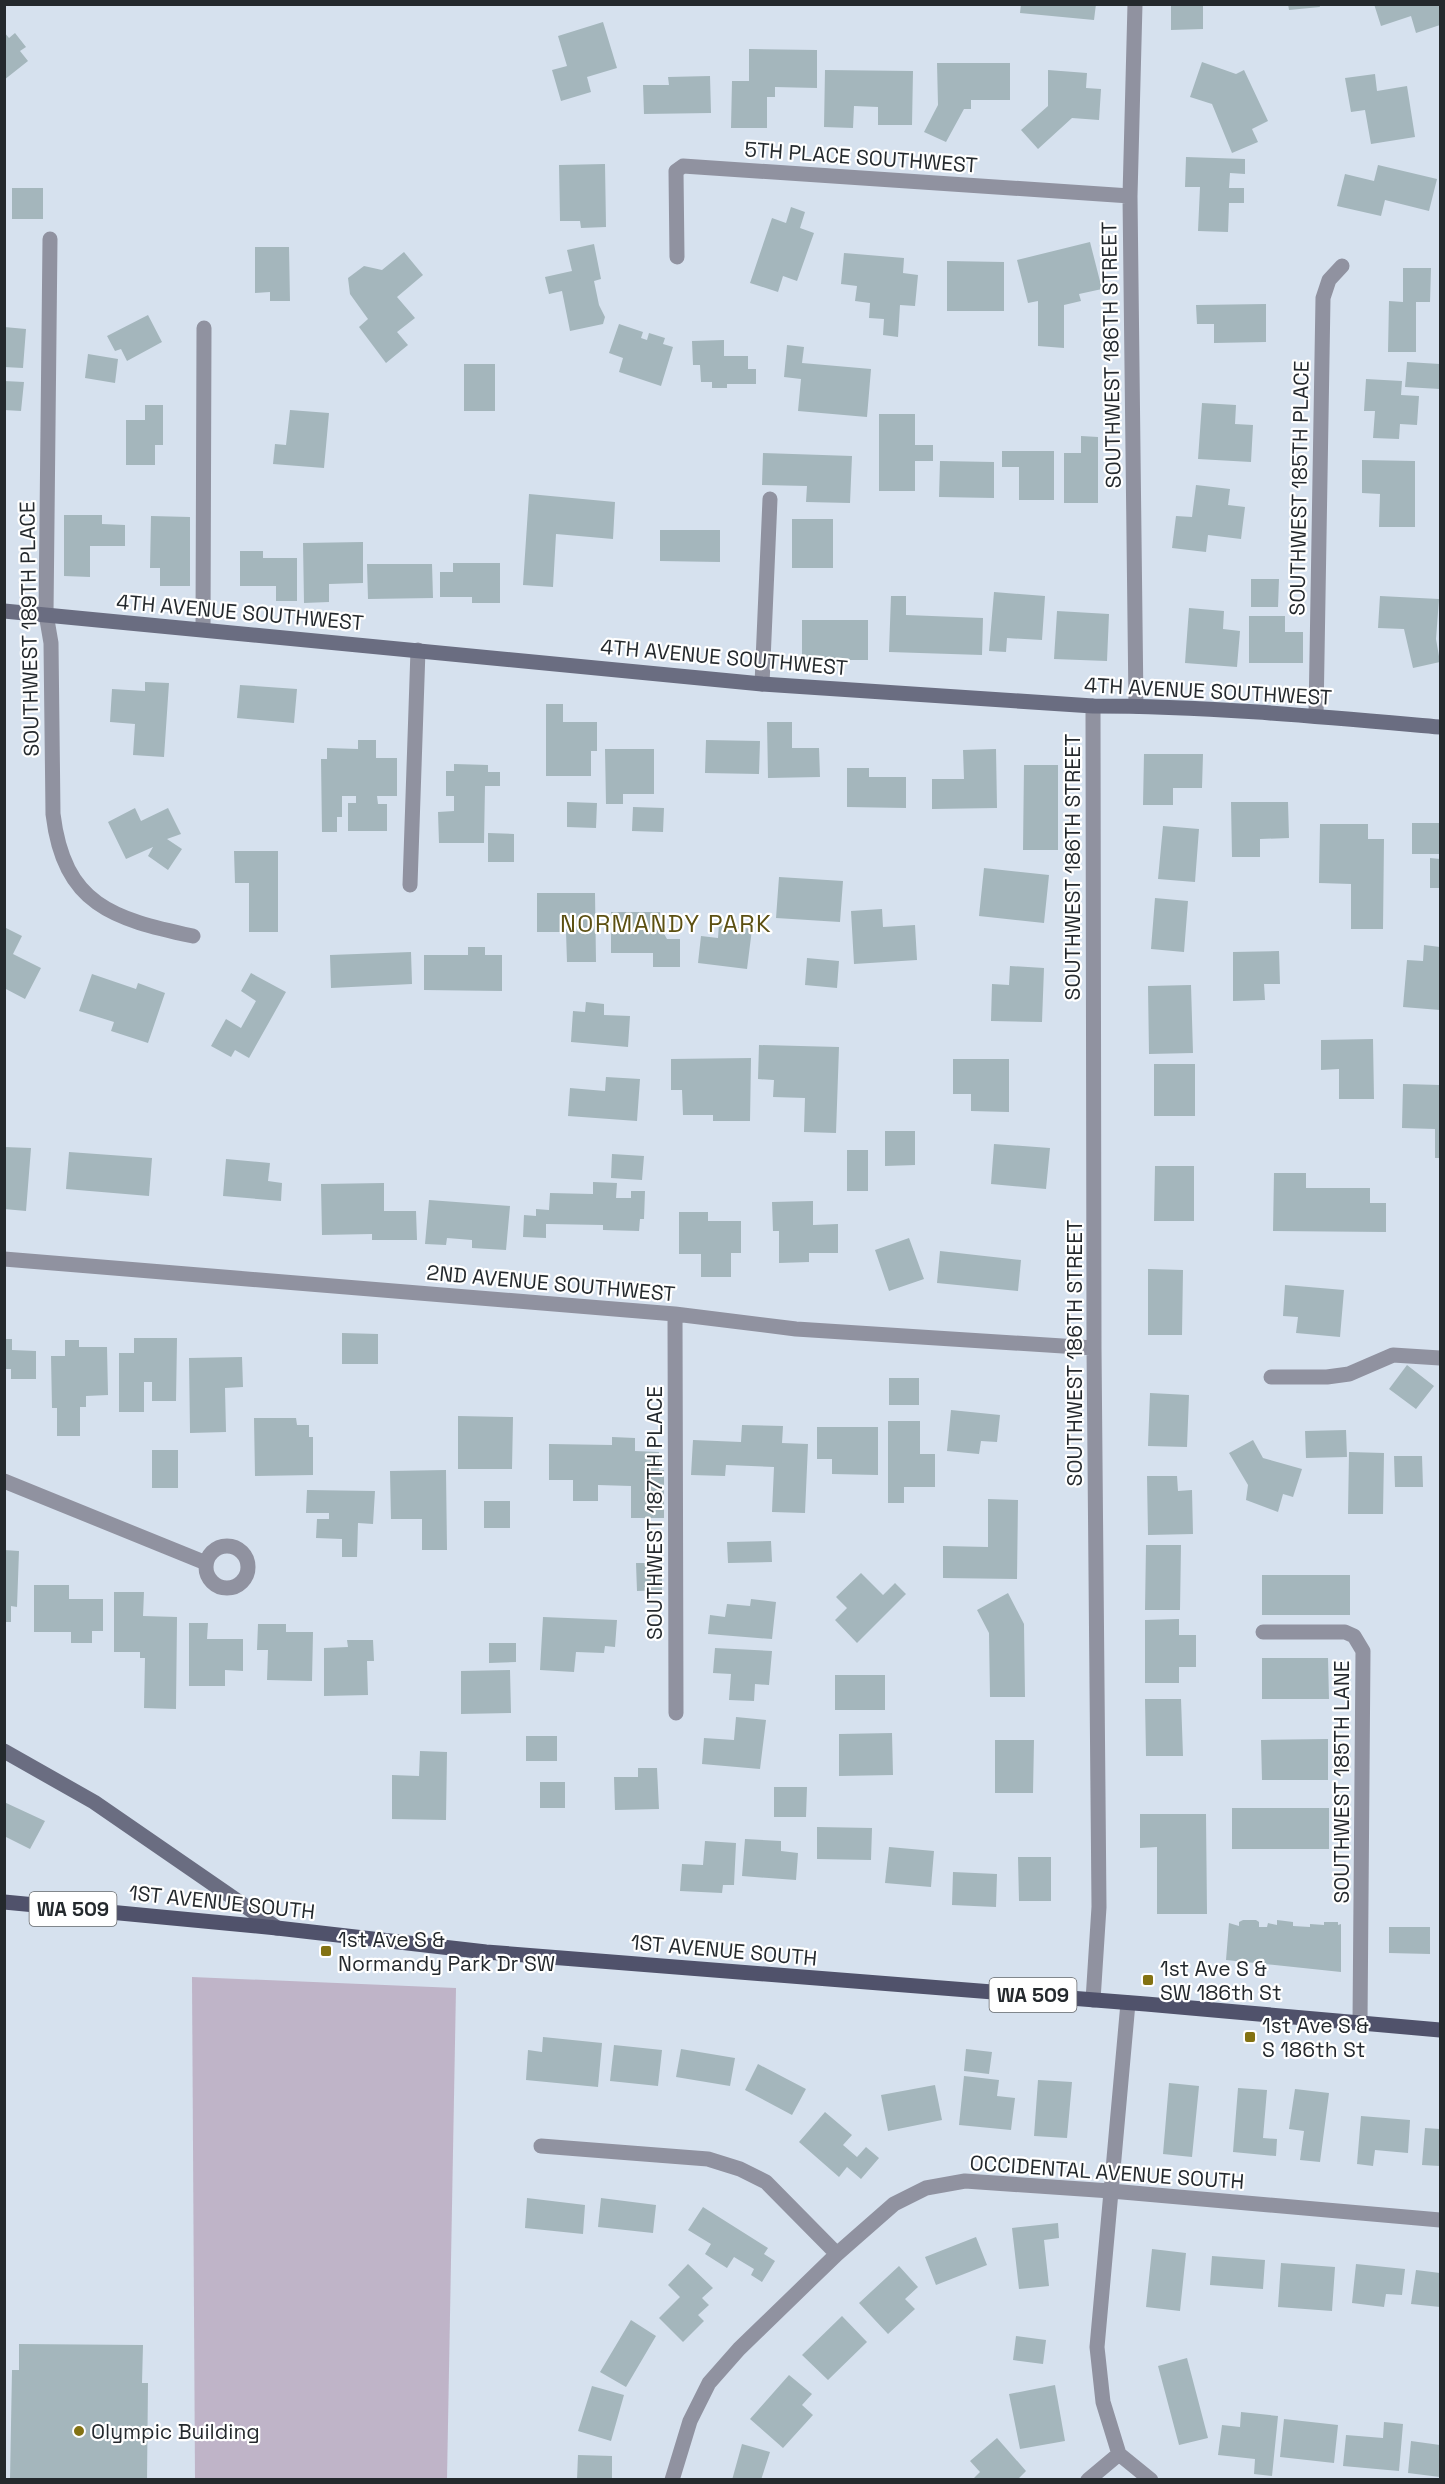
<svg xmlns="http://www.w3.org/2000/svg" width="1445" height="2484" font-family="'Space Grotesk',sans-serif">
	<style>
		.green { fill: #bfb4c8 }
		.building { fill: #a4b6bc }
		.lines { fill: none; stroke-linecap: round; stroke-linejoin: round }
		.street { stroke: #9092a0; stroke-width: 15 }
		.secondary { stroke: #6a6d81; stroke-width: 15 }
		.primary { stroke: #50526b; stroke-width: 15 }
		.poi-dot { fill: #837213; stroke: #fff; stroke-width: 2 }
		.labels { text-anchor: middle; dominant-baseline: central; stroke-width: 4.5; stroke-linejoin: round; paint-order: stroke }
		.shield { fill: #fff; stroke: #66696c; stroke-width: 1.5 }
		.shield-label { font-size: 20px; font-weight: bold; fill: #24292d }
		.street-label { font-size: 21px; fill: #24292d; stroke: #fff }
		.poi-label { font-size: 21px; fill: #24292d; stroke: #fff; text-anchor: start }
		.quarter-label { font-size: 24px; letter-spacing: 1.5px; fill: #5c5012; stroke: #fff }
	</style>
	<rect width="100%" height="100%" fill="#d6e1ee"/>
	<path class="green" d="M192 1977 456 1988 447 2479H195Z"/>
	<path class="building" d="M1021 4H1096L1094 20 1020 13Z
		M1171 4H1203V29L1171 30Z
		M1288 4H1319L1320 7 1289 10Z
		M1374 4H1440V25L1416 33 1411 16 1381 26Z
		M603 22 617 68 587 77 591 92 561 101 552 70 567 66 558 36Z
		M4 32 9 38 15 33 26 47 20 51 28 61 4 80Z
		M749 49 817 50V88L775 87V97H767V128H731L732 81H749Z
		M1202 62 1236 74 1244 70 1268 121 1252 129 1258 142 1232 153 1212 104 1190 97Z
		M937 63H1010V100H971V109H964L946 142 924 132 938 105Z
		M825 70 913 71 912 125H878V107L854 106 853 128 824 127Z
		M1048 70 1087 73 1086 88 1101 89 1099 120 1072 118 1038 149 1021 130 1048 106Z
		M1375 74 1377 91 1407 86 1415 137 1371 144 1365 110 1351 112 1345 78Z
		M710 76 711 113 644 114 643 85H669L668 77Z
		M1186 157 1245 159V174L1230 173 1229 188H1244V203H1229L1228 232 1198 231 1200 187H1185Z
		M605 164 606 227 581 228 580 221H560L559 165Z
		M1378 165 1437 179 1429 211 1385 200 1381 216 1337 206 1345 174 1374 181Z
		M12 188H43V219H12Z
		M791 207 805 212 800 228 814 233 797 281 783 276 778 292 750 283 772 218 786 223Z
		M1090 242 1102 289 1079 294 1081 301 1064 305V348L1038 346V301L1028 303 1017 260Z
		M594 244 601 279 594 281 599 305 605 317 603 324 570 331 562 291 549 294 545 277 572 271 567 250Z
		M255 247H289L290 301H270V292L255 293Z
		M404 252 423 275 397 297 415 318 397 332 408 345 386 363 359 327 368 319 350 294 348 278 364 266 382 270Z
		M844 253 904 258 903 273 918 275 915 306 900 305 898 337 883 335 884 319 869 318 870 303 855 301 857 286 841 284Z
		M947 261 1004 262V311H947Z
		M1403 268H1431L1430 302H1416V352H1388L1389 301 1403 302Z
		M1266 304V342L1214 343V324H1197L1196 305Z
		M148 315 162 342 127 361 121 349 115 351 107 336Z
		M619 324 643 332 641 338 647 340 649 333 665 338 663 344 673 347 661 386 619 372 623 358 609 353Z
		M4 327 26 329 23 368 4 367Z
		M724 340V356H748V369H756V384H727V388H712V382H701L700 365H693L692 341Z
		M787 345 804 347 802 363 871 369 867 417 798 411 801 379 784 377Z
		M88 354 118 359 115 383 85 378Z
		M1407 362 1440 364V389L1405 387Z
		M464 364H495V411H464Z
		M1366 379 1402 381 1401 395 1419 396 1417 425 1400 424 1399 439 1373 438 1375 411H1364Z
		M4 381 24 382 21 411 4 410Z
		M1202 403 1236 405 1235 424 1253 425 1251 462 1198 459Z
		M145 405H163V445H155V465H126V420H145Z
		M290 410 329 413 324 468 273 464 275 444 286 445Z
		M879 414H915V445H933V461H915V491H879Z
		M1081 436 1098 437V503H1064V453H1081Z
		M1002 451H1054V500H1019V467H1002Z
		M763 453 852 456 850 503 806 502 807 486 762 485Z
		M1362 460 1415 461V527H1379L1380 494 1362 493Z
		M940 461 994 462V498L939 497Z
		M1196 485 1230 489 1228 505 1245 507 1241 539 1208 535 1206 552 1172 548 1176 516 1192 517Z
		M529 494 615 502 613 539 556 534 553 587 523 585Z
		M64 515H102V524L125 525V546H90V577L64 576Z
		M151 516 190 517V586H160V568H150Z
		M792 519H833V568H792Z
		M660 530H720V562L660 561Z
		M363 542V583L329 584V602L304 603 303 543Z
		M240 551H263V558H297V601H276V586H240Z
		M453 563H500V603H472V597H440V572H453Z
		M367 564H432L433 598 368 599Z
		M1251 579H1279L1278 607H1251Z
		M994 592 1045 596 1042 640 1007 638 1006 652 989 651Z
		M891 596H906V615L983 618 982 655 889 652Z
		M1380 596 1439 599 1436 639 1440 662 1413 668 1404 629 1378 628Z
		M1189 608 1224 611 1223 629 1240 631 1237 667 1185 663Z
		M1057 611 1109 614 1107 661 1054 659Z
		M1249 616H1285V632H1303V663H1249Z
		M802 620H868V660H802Z
		M145 682 169 683 164 757 133 755 135 724 110 722 112 689 145 691Z
		M240 685 297 689 294 723 237 718Z
		M546 704H563V722H597V751H591V776H546Z
		M767 722H792V748H819L820 777 768 778Z
		M358 740H376V758H397V796H377L378 804H387V831H348V803H356V796H342V817H337V832H322L321 759H327V748L358 749Z
		M706 740 760 741 759 774 705 773Z
		M605 749H654V794H623V804H606Z
		M996 749 997 808 932 809V779H964L963 750Z
		M1144 754H1203L1202 788H1173V805H1143Z
		M454 764 488 765V772H500V786H485L484 843H439L438 812 454 811V796H446V771H454Z
		M1024 765H1058V850H1023Z
		M847 768H869V777H906V808L847 807Z
		M567 802 597 803 596 828 567 827Z
		M1231 802H1288L1289 838 1260 839V857H1232Z
		M633 807 664 808 663 832 632 831Z
		M135 808 141 821 168 808 181 834 167 839 182 849 168 870 148 856 153 847 126 859 108 822Z
		M1412 823H1440V854H1412Z
		M1320 824H1368V839H1384L1383 929H1351V884L1319 883Z
		M1163 826 1199 829 1195 882 1158 879Z
		M488 833 514 834V862H488Z
		M234 851H278V932H249V883H235Z
		M1430 858 1440 859V888H1430Z
		M984 868 1049 875 1044 923 979 916Z
		M779 877 843 881 840 922 776 918Z
		M537 893H595L596 962H567L566 932H537Z
		M1155 898 1188 901 1184 952 1151 949Z
		M882 909 883 927 915 925 917 960 854 964 851 911Z
		M611 912H660L663 932 667 939H680V967H653V953H611Z
		M719 924 752 929 747 969 698 963 701 936 718 938Z
		M4 927 22 936 13 954 41 968 25 999 4 988Z
		M1424 945 1440 947V1010L1403 1007 1407 960 1423 961Z
		M468 947H485V955H502V991L424 990V955H468Z
		M1279 951 1280 984H1264L1265 1000 1233 1001V952Z
		M411 952 412 984 331 988 330 955Z
		M807 958 839 961 837 988 805 985Z
		M1010 966 1044 968 1042 1022 991 1021 992 984 1009 985Z
		M251 973 286 992 249 1058 235 1050 231 1057 211 1046 226 1019 241 1028 256 1001 241 991Z
		M92 974 136 989 138 983 165 993 148 1043 111 1031 114 1022 79 1011Z
		M1191 985 1193 1053 1149 1054 1148 986Z
		M586 1002 604 1004V1015L630 1016 628 1047 571 1042 573 1011 585 1012Z
		M1373 1039 1374 1099H1339V1069L1321 1070V1040Z
		M759 1045 839 1047 836 1133 804 1132 805 1098 773 1097 774 1080 758 1079Z
		M751 1058 750 1121H713V1115H683L682 1090H671V1059Z
		M953 1059H1009V1112L971 1111V1094H953Z
		M1154 1064H1195V1116H1154Z
		M606 1077 640 1079 637 1121 568 1116 570 1088 605 1091Z
		M1403 1084 1440 1085V1158H1435V1129L1402 1128Z
		M885 1131H915V1165L885 1166Z
		M994 1144 1050 1148 1046 1189 991 1184Z
		M4 1147 31 1148 26 1211 4 1209Z
		M847 1150H868V1191H847Z
		M69 1152 152 1158 149 1196 66 1189Z
		M612 1154 644 1156 642 1180 611 1178Z
		M226 1159 270 1163 268 1181 282 1183 281 1201 223 1196Z
		M1155 1166H1194V1221H1154Z
		M1274 1173H1306V1188H1370V1203H1386V1232L1273 1231Z
		M593 1182 617 1183 616 1198H631V1191H645L644 1219H640L639 1231 603 1230V1225L546 1224V1238L523 1237 524 1215 536 1216V1209L549 1210 550 1193 593 1194Z
		M384 1183V1211H416L417 1240H372V1234L322 1235 321 1184Z
		M429 1200 510 1206 506 1250 472 1248V1240L447 1238 446 1245 425 1244Z
		M813 1201V1225L838 1224V1253H809V1262L779 1263V1231H773L772 1202Z
		M679 1212H708V1221H741V1253H731V1277H701V1254H679Z
		M909 1238 924 1279 889 1291 875 1250Z
		M940 1251 1021 1260 1018 1291 937 1283Z
		M1148 1269 1183 1270 1182 1335H1148Z
		M1285 1285 1344 1290 1340 1337 1296 1333 1298 1317 1283 1316Z
		M342 1333 378 1334V1364H342Z
		M134 1338H177L176 1401H152V1382H144V1412H119V1353H134Z
		M4 1339H12V1350L36 1351V1379H11V1369H4Z
		M65 1340H79V1347H107L108 1395 86 1396V1407H80V1436H57V1408H52L51 1356H65Z
		M242 1357 243 1387 225 1388 226 1432 190 1433 189 1358Z
		M1407 1365 1434 1386 1416 1409 1389 1389Z
		M889 1378H919V1405H889Z
		M1150 1393 1189 1395 1187 1447 1148 1446Z
		M951 1410 1000 1415 997 1442 981 1441 979 1454 947 1451Z
		M458 1416 513 1417 512 1469H458Z
		M254 1418H296L297 1425H309V1437H313V1475L255 1476Z
		M888 1421H920V1454H935V1487H904V1503H888Z
		M742 1425 783 1426 782 1443 808 1444 805 1513 772 1512 774 1467 726 1465 725 1476 691 1475 693 1440 741 1442Z
		M817 1427H878V1475L832 1474V1459H817Z
		M1346 1430 1347 1457 1306 1458 1305 1431Z
		M612 1437 635 1438V1451L659 1452V1470H664V1518H631V1486L598 1485V1501H573V1480H549V1444L612 1445Z
		M1253 1440 1263 1458 1302 1469 1293 1497 1283 1494 1278 1512 1246 1500 1248 1485 1229 1453Z
		M152 1450H178V1488H152Z
		M1349 1452 1384 1453 1383 1514H1348Z
		M1394 1456H1422L1423 1487H1395Z
		M446 1470 447 1550H422V1519H391L390 1471Z
		M1147 1476H1177L1178 1491 1192 1490 1193 1534 1148 1535Z
		M307 1490 375 1491 373 1524 358 1523 357 1557H342V1539L316 1538 317 1519H329V1513H306Z
		M988 1499 1018 1500 1017 1579 943 1578V1546L988 1547Z
		M484 1501H510V1528H484Z
		M771 1541 772 1562 728 1563 727 1542Z
		M1146 1545H1181L1180 1610H1145Z
		M4 1550 19 1551 17 1607 11 1606V1622H4Z
		M636 1563H662V1590L637 1591Z
		M861 1573 883 1595 895 1583 906 1594 857 1643 835 1620 847 1608 836 1597Z
		M1262 1575H1350V1615H1262Z
		M34 1585H69V1599H103V1631H92V1643H71V1632H34Z
		M114 1592H144L143 1616 177 1617 176 1709 144 1708 145 1658H140V1652H114Z
		M1008 1593 1024 1624 1025 1697H990L989 1633 977 1610Z
		M751 1599 776 1602 772 1639 708 1634 710 1615 725 1617 727 1604 750 1606Z
		M543 1617 617 1620 615 1647 605 1646 604 1653 576 1652 574 1672 540 1670Z
		M1179 1619V1635H1196V1667H1179V1683H1145V1620Z
		M189 1623H208L207 1639H243V1671L225 1670V1686H189Z
		M258 1624H286V1632H313L312 1681 267 1680 268 1650H257Z
		M347 1640H373L374 1661H367L368 1695 324 1696V1648L348 1647Z
		M489 1643H516V1662L489 1663Z
		M715 1648 772 1651 769 1685 755 1684 754 1701 729 1700 731 1674 713 1673Z
		M1262 1658H1328L1329 1699H1262Z
		M510 1670 511 1713 461 1714V1671Z
		M835 1675H885V1710H835Z
		M1145 1699H1181L1183 1756H1146Z
		M736 1717 766 1720 760 1769 702 1764 704 1738 734 1740Z
		M892 1733 893 1775 839 1776V1734Z
		M526 1736H557V1761H526Z
		M1328 1739V1780H1262L1261 1740Z
		M995 1740H1034L1033 1793H995Z
		M420 1751 447 1752 446 1820 392 1819V1775L419 1776Z
		M638 1768H657L659 1809 615 1810 614 1777H638Z
		M540 1782H565V1808H540Z
		M774 1787H807L806 1817H774Z
		M4 1802 45 1821 30 1849 4 1836Z
		M1232 1808H1329V1849H1232Z
		M1140 1814H1206L1207 1914H1157V1847L1140 1848Z
		M817 1827 872 1828 871 1860 817 1859Z
		M745 1839 781 1841V1851L798 1853 796 1880 742 1876Z
		M705 1841 736 1843 734 1885H723L722 1893 680 1891 682 1864 703 1865Z
		M889 1847 934 1851 931 1887 885 1883Z
		M1018 1857H1051V1901H1019Z
		M953 1872 997 1874 996 1907 952 1905Z
		M1243 1920H1256L1259 1922V1927H1267L1268 1923 1277 1925V1920L1293 1922V1926L1310 1927V1924L1324 1925V1922H1338V1925L1341 1924V1972L1226 1960 1229 1923 1239 1926V1922Z
		M1389 1927H1430V1954L1389 1953Z
		M543 2037 602 2043 598 2087 526 2080 528 2050 542 2052Z
		M614 2045 662 2050 658 2086 610 2081Z
		M681 2049 735 2058 730 2086 676 2077Z
		M966 2049 992 2052 989 2074 964 2071Z
		M758 2064 806 2089 792 2115 745 2090Z
		M964 2076 999 2080 997 2096 1015 2098 1011 2130 959 2125Z
		M1038 2080 1072 2082 1067 2138 1034 2136Z
		M1169 2083 1199 2086 1192 2157 1163 2154Z
		M935 2085 942 2120 888 2131 881 2095Z
		M1238 2088 1267 2090 1263 2138 1277 2139 1276 2156 1233 2152Z
		M1295 2089 1329 2093 1320 2162 1300 2160 1304 2131 1289 2129Z
		M825 2112 852 2135 843 2145 857 2157 866 2147 879 2158 861 2179 847 2167 839 2177 799 2142Z
		M1361 2116 1410 2120 1408 2153 1375 2150 1373 2166 1357 2164Z
		M1425 2128 1440 2129V2166L1422 2165Z
		M527 2198 585 2205 583 2234 525 2228Z
		M601 2198 656 2205 653 2233 598 2227Z
		M703 2207 768 2248 764 2254 775 2261 762 2282 751 2275 754 2269 734 2257 727 2268 705 2254 711 2244 688 2230Z
		M1058 2223 1059 2238 1044 2240 1049 2286 1019 2289 1012 2228Z
		M976 2237 987 2265 936 2285 925 2257Z
		M1152 2249 1186 2253 1180 2311 1146 2307Z
		M1212 2256 1265 2260 1263 2289 1210 2285Z
		M1281 2263 1335 2267 1332 2311 1278 2307Z
		M688 2264 713 2288 702 2298 709 2305 698 2315 704 2321 683 2342 659 2318 680 2297 668 2285Z
		M1356 2264 1405 2269 1402 2295 1386 2294 1384 2307 1352 2303Z
		M899 2266 918 2287 905 2299 915 2309 888 2334 859 2303Z
		M1416 2270 1440 2273V2307L1411 2304Z
		M842 2316 867 2342 828 2380 802 2355Z
		M631 2320 656 2336 626 2387 600 2372Z
		M1016 2336 1046 2340 1043 2364 1013 2360Z
		M19 2344 143 2345 142 2383H148L147 2480H10L12 2370H19Z
		M1187 2358 1208 2438 1179 2445 1158 2366Z
		M789 2375 812 2394 802 2405 813 2415 783 2448 750 2419Z
		M1055 2385 1065 2441 1020 2449 1009 2394Z
		M592 2386 624 2395 611 2441 578 2431Z
		M1241 2412 1278 2416 1272 2476 1254 2474 1255 2459 1218 2455 1222 2425 1240 2427Z
		M1284 2419 1338 2425 1334 2463 1280 2457Z
		M1384 2422 1403 2424 1399 2471 1343 2466 1346 2435 1383 2438Z
		M997 2438 1026 2471 1017 2480H972L980 2472 970 2461Z
		M1411 2441 1440 2445V2477L1408 2473Z
		M742 2444 770 2452 761 2480H732Z
		M578 2455 612 2456V2480H577Z"/>
	<g class="lines">
		<path class="street" d="M1135 4 1130 196 1136 706
			M50 239 46 614 51 643 53 814C64 905 113 919 193 936
			M677 257 676 171 683 166 1130 196
			M203 629 204 328
			M762 684 770 499
			M1093 706 1094 1348 1099 1907 1093 2000
			M1316 716 1323 298 1329 280 1342 266
			M410 885 418 650
			M4 1259 675 1314 796 1329 1094 1348
			M675 1314 676 1713
			M1271 1377H1327L1349 1374 1393 1355 1440 1358
			M4 1481 206 1563
			M206 1567a21 21 0 1 1 42 0a21 21 0 1 1-42 0Z
			M1263 1632H1345L1354 1636 1363 1651 1360 2023
			M541 2146 708 2159 740 2169 766 2182 837 2254 894 2204 926 2188 965 2181 1111 2191 1440 2220
			M1119 2454 1151 2480
			M672 2480 690 2421 709 2383 739 2349 837 2254
			M1088 2480 1119 2454 1103 2402 1097 2347 1128 2003"/>
		<path class="secondary" d="M4 611 762 684 1093 706C1209 706 1325 717 1440 727
			M4 1751 94 1802 277 1928"/>
		<path class="primary" d="M4 1902 277 1928 486 1952 1146 2004 1440 2030"/>
	</g>
	<g class="poi-dot">
		<rect x="320" y="1945" width="12" height="12" rx="3"/>
		<rect x="1142" y="1974" width="12" height="12" rx="3"/>
		<rect x="1244" y="2031" width="12" height="12" rx="3"/>
		<circle cx="79" cy="2431" r="6"/>
	</g>
	<g class="labels">
		<g class="shield">
			<rect x="29.5" y="1892" width="87" height="34" rx="4.5"/>
			<rect x="989.5" y="1978" width="87" height="34" rx="4.5"/>
		</g>
		<g class="shield-label">
			<text x="73" y="1909">WA 509</text>
			<text x="1033" y="1995">WA 509</text>
		</g>
		<g class="street-label">
			<text transform="translate(861 157) rotate(4)">5TH PLACE SOUTHWEST</text>
			<text transform="translate(1111 355) rotate(-91)">SOUTHWEST 186TH STREET</text>
			<text transform="translate(1299 488) rotate(-89)">SOUTHWEST 185TH PLACE</text>
			<text transform="translate(240 612) rotate(5)">4TH AVENUE SOUTHWEST</text>
			<text transform="translate(29 629) rotate(-91)">SOUTHWEST 189TH PLACE</text>
			<text transform="translate(724 657) rotate(5)">4TH AVENUE SOUTHWEST</text>
			<text transform="translate(1208 691) rotate(3)">4TH AVENUE SOUTHWEST</text>
			<text transform="translate(1072 867) rotate(-90)">SOUTHWEST 186TH STREET</text>
			<text transform="translate(551 1283) rotate(5)">2ND AVENUE SOUTHWEST</text>
			<text transform="translate(1074 1353) rotate(-90)">SOUTHWEST 186TH STREET</text>
			<text transform="translate(654 1513) rotate(-90)">SOUTHWEST 187TH PLACE</text>
			<text transform="translate(1341 1782) rotate(-90)">SOUTHWEST 185TH LANE</text>
			<text transform="translate(222 1902) rotate(6)">1ST AVENUE SOUTH</text>
			<text transform="translate(724 1950) rotate(5)">1ST AVENUE SOUTH</text>
			<text transform="translate(1107 2172) rotate(4)">OCCIDENTAL AVENUE SOUTH</text>
		</g>
		<g class="poi-label">
			<text x="338" y="1939">1st Ave S &amp;<tspan x="338" dy="24">Normandy Park Dr SW</tspan></text>
			<text x="1160" y="1968">1st Ave S &amp;<tspan x="1160" dy="24">SW 186th St</tspan></text>
			<text x="1262" y="2025">1st Ave S &amp;<tspan x="1262" dy="24">S 186th St</tspan></text>
			<text x="91" y="2431">Olympic Building</text>
		</g>
		<g class="quarter-label">
			<text x="666" y="923">NORMANDY PARK</text>
		</g>
	</g>
	<rect width="1445" height="2484" fill="none" stroke="#24292d" stroke-width="12"/>
</svg>
